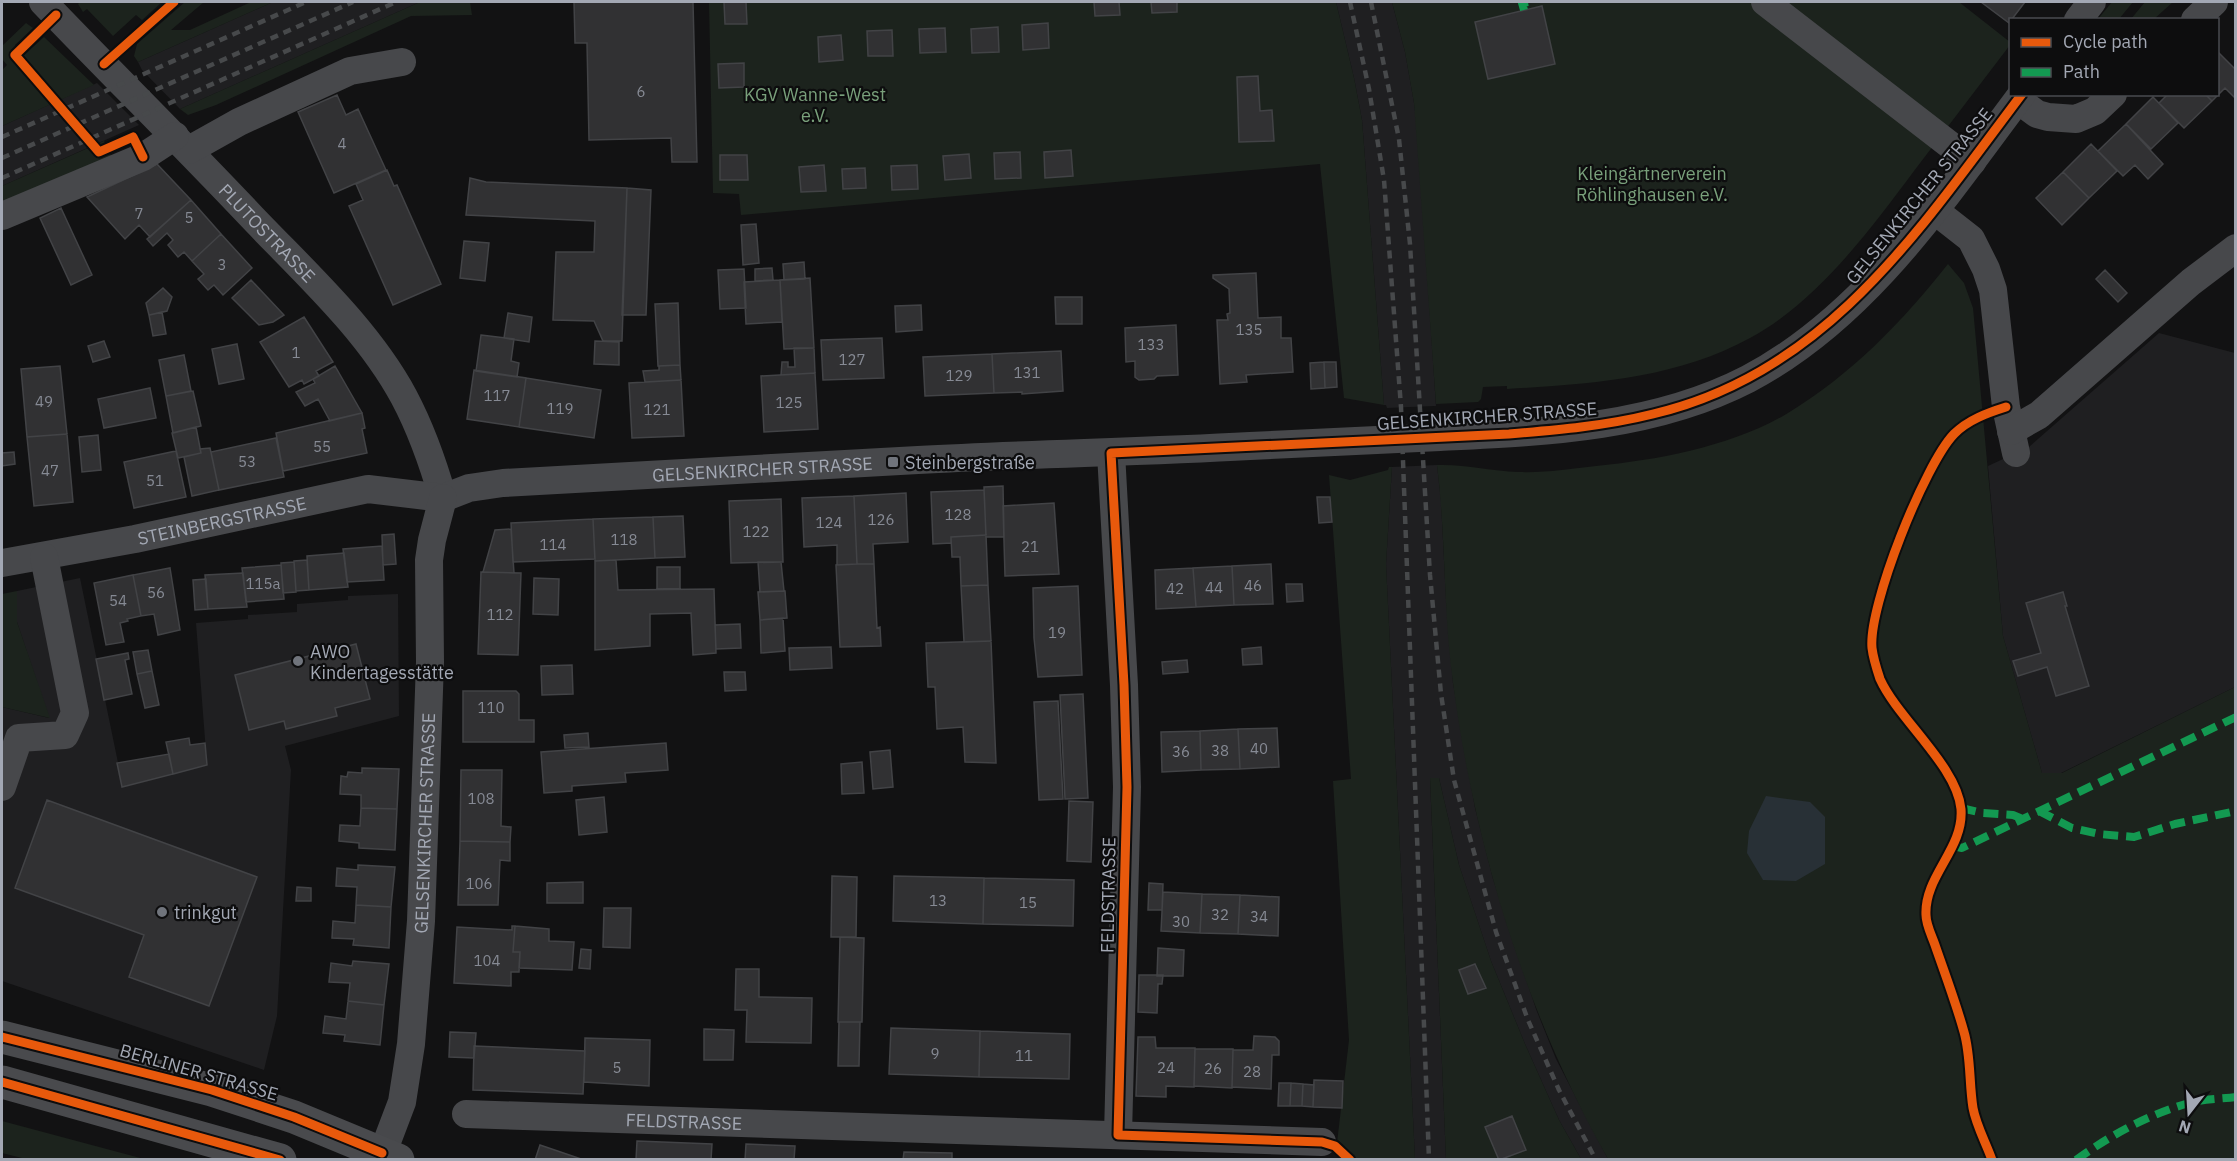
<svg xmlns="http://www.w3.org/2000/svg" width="2237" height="1161" font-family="'IBM Plex Sans',sans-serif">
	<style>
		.built { fill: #1f1f21 }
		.green { fill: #1c231d }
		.water { fill: #283036 }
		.building { fill: #313133; stroke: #424346; stroke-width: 1.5 }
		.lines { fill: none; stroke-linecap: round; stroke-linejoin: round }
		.minor { stroke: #47484b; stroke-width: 28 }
		.major { stroke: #494a4d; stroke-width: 33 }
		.rail { stroke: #47494b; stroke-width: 4.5; stroke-dasharray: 8 6; stroke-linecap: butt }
		.quiet { stroke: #139951; stroke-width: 8; stroke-dasharray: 15 8; stroke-linecap: butt }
		.cycleway-casing { stroke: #0d0d0e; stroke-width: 13 }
		.cycleway { stroke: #e8590c; stroke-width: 9 }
		.poi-dot { fill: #70747c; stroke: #0d0d0e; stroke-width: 2 }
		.labels { text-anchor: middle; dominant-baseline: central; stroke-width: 4.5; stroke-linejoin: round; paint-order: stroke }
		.number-label { font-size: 15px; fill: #868a94 }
		.park-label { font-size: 18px; fill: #79a07b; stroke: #0d0d0e }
		.street-label { font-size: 18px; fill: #a3a8b4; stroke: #0d0d0e }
		.poi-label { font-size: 18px; fill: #a3a8b4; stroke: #0d0d0e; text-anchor: start }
	</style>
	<rect width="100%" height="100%" fill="#121213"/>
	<path class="built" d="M273 2H420L180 109 142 70 138 62Z
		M1336 2H1392L1405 52 1414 103 1418 136 1436 406H1434L1387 408 1386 405H1384L1362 120 1354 78Z
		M97 83 139 125 2 186V126Z
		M2159 333 2235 353V687L2061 773H2042L2003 636 1988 466 2029 447Z
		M1437 465 1441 501 1446 599 1453 683 1475 808 1493 879 1536 1009 1556 1059 1608 1159H1581L1559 1120 1525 1044 1491 961 1459 865 1439 778 1430 779 1446 1159H1415L1386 564 1392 467Z
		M80 578 123 787 207 765 196 623 248 619V615L297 612V604L348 600V596L398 594 399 716 285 746 291 770 277 1016 264 1070 2 981V707L49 718 17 622V591Z"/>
	<path class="green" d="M80 2H162L142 20 136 15 113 36 87 9 83 12 78 4Z
		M185 2H204L171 30H190L251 2H273L138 62 134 56 137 44Z
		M420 2H470L472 15 411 16 216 105 188 115 180 109Z
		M709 2H1336L1354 78 1362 120 1384 405 1344 398 1320 164 741 215 739 194 713 193Z
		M1392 2H1959L2010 42V45C1978 87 1946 129 1914 171 1869 231 1817 302 1750 338 1675 379 1590 384 1507 389V386L1483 387 1481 399 1478 402 1436 404 1414 103 1405 52Z
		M2112 2H2133L2119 19H2098Z
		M2145 2H2173L2154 19H2131Z
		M26 23 33 28 15 45 24 55 44 37 94 85 2 126V70L7 65 2 59V46Z
		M104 141 112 158 2 207V186Z
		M1948 264 1964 283 1973 308 2003 636 2042 773H2062L2235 687V1159H1608C1526 1014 1475 849 1453 683 1443 611 1446 537 1437 465 1465 464 1491 471 1518 472 1544 473 1571 469 1596 466 1659 460 1733 446 1788 413 1852 374 1902 322 1948 264Z
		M1389 467H1392L1386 564 1415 1159H1355L1337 1143 1349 1040 1333 781 1351 779 1329 475 1350 480 1388 470Z
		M17 591V622L50 718 2 707V594Z
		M1430 778H1439L1459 865 1491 961 1525 1044 1559 1120 1581 1159H1446Z
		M2 1121 144 1159 30 1160 2 1153Z"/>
	<path class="water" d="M1766 796 1810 802 1825 817V864L1796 881 1763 880 1747 853 1749 831Z"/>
	<path class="building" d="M574 2H693L697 162H672L671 138 589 140 587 43H575Z
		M724 2H746L747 24H725Z
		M1094 2H1119L1120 15 1095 16Z
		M1151 2H1177V12L1152 13Z
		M1981 2H2025L2009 23Z
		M1542 6 1555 64 1488 79 1475 22Z
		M1048 23 1049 48 1023 50 1022 25Z
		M998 27 999 52 972 53 971 29Z
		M945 28 946 52 920 53 919 29Z
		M892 30 893 56H868L867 31Z
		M841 35 843 60 819 62 818 37Z
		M2218 52 2236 70V99L2225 88 2212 101 2205 94H2218Z
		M744 63V87L719 88 718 64Z
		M1258 76 1260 111 1272 110 1274 141 1239 142 1237 77Z
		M2168 94H2205L2212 101 2184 128 2159 103Z
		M337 95 346 115 358 109 386 170 334 193 298 112Z
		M2153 97 2178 123 2151 149 2126 124Z
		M2126 124 2163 164 2148 179 2135 165 2123 176 2098 151Z
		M2091 144 2117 171 2089 198 2063 172Z
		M1071 150 1073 176 1045 178 1044 152Z
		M1020 152 1021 178 995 179 994 153Z
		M969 154 971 178 945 180 943 156Z
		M720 155H747L748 180H720Z
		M157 164 191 200 150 237 139 225 125 239 87 197Z
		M824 165 826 191 801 192 799 167Z
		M917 165 918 189 892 190 891 166Z
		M865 168 866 188 843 189 842 169Z
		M387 170 394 186 397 185 441 284 393 305 349 206 363 200 356 184Z
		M2063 172 2089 198 2062 225 2036 198Z
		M470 178 486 182 627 188 622 341H603L594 321 553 320 556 252H594L595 221 466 215Z
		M627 188 651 190 646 315H622Z
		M191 200 221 234 192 261 184 252 178 257 168 245 173 240 167 233 153 246 147 239Z
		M61 208 92 275 71 285 40 218Z
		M756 224 759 263 743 265 741 225Z
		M221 234 252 268 223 295 214 285 208 290 198 279 204 274 192 261Z
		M464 241 489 243 485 281 460 278Z
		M804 262 805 279 784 280 783 264Z
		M772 268 773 280 755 281V269Z
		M744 269 746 308 720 309 718 270Z
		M2105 270 2127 293 2118 302 2096 279Z
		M1256 273 1258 318 1281 317V338H1291L1293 372 1246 375 1247 382 1220 384 1217 320H1228L1227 314 1230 313 1229 289 1213 278V275Z
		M810 278 814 348 784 349 780 280Z
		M251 280 284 315 273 322 259 325 232 298Z
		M780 280 782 322 746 324 744 282Z
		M163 288 172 297 167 311 149 315 146 303Z
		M1055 297H1082V324H1056Z
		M678 303 680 365 658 366 655 304Z
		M921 305 922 330 896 332 895 306Z
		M162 312 166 334 153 336 149 315Z
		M508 313 532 317 529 342 504 338Z
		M304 317 333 362 316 371 319 376 304 384 302 380 289 387 260 342Z
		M1176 325 1178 375 1157 376 1154 379 1139 380 1135 377V361L1126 362 1125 328Z
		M481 335 514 339 511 361 519 363 517 377 476 371Z
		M882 338 884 378 823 380 821 340Z
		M104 341 110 357 93 362 88 346Z
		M595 341 619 342V365L594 364Z
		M237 344 244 379 219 384 212 349Z
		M794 348H814L815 373 781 375 782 362H788V367H795Z
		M1061 351 1063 391 1022 394V392L994 393 992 354Z
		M992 354 994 393 925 396 923 357Z
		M184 355 191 391 166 396 159 360Z
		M1324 362 1325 388 1311 389 1310 363Z
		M1324 362H1336L1337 387 1325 388Z
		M680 365 681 380 645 382 643 371 659 370V366Z
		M60 366 67 434 27 437 21 369Z
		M335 366 362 413 330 421 318 399 305 406 296 392 315 383 313 379Z
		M474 370 526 378 519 427 467 419Z
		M815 373 818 429 764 432 761 376Z
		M526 378 601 390 594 438 519 427Z
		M681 380 684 436 632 438 629 383Z
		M150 388 156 418 104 428 98 399Z
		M193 391 201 426 173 433 166 396Z
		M362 413 365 428 362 429 367 453 283 471 276 433Z
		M196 427 201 453 178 458 172 433Z
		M67 434 73 502 34 506 27 437Z
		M98 435 101 470 82 472 79 437Z
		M276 438 284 477 219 490 211 452Z
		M210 448 219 490 192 496 184 457 201 453 200 449Z
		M176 451 186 497 134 508 124 462Z
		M14 452 15 464 2 466V453Z
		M1003 486 1004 537H986L984 487Z
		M984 490 986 535 951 537V543L933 544 931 492Z
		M906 493 908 542 873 544 874 564H857L854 496Z
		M854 496 857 564 837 565V545L804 547 802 498Z
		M1317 497H1330L1332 522 1319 523Z
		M781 499 783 562 731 563 729 501Z
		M1054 503 1059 574 1005 576 1003 506Z
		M683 516 685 557 655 558 653 517Z
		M653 517 655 558 595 561 593 519Z
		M593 519 595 559 513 562 511 523Z
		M511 529 514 573 483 572 495 530Z
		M394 534 396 564 383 565 382 535Z
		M986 535 988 585 961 586 960 557H952L951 537Z
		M382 546 384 580 347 582 343 549Z
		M344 553 348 587 309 590 307 556Z
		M307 560 309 590 296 591 294 561Z
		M616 560 618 590 714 589 716 653 693 655 691 613 650 614V646L595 650V561Z
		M294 562 296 592 283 593 281 563Z
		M758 562H781L784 591 760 592Z
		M857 564H874L877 628 880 627 881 646 840 647 836 565Z
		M1271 564 1273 604 1234 605 1232 566Z
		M281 565 284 599 246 602 242 568Z
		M1232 566 1234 605 1196 607 1193 568Z
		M657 567H680V589H657Z
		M170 568 180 630 158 635 154 614 141 616 133 575Z
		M1193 568 1196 607 1156 609 1155 570Z
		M481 572 521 573 518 655 478 654Z
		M243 573 247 607 208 609 205 575Z
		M133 575 141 616 127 619 128 621 120 623 124 642 106 645 94 583Z
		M534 578 559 579 558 615 533 614Z
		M206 579 208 609 195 610 193 580Z
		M1286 584H1302L1303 601 1287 602Z
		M988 585 991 641 964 642 961 586Z
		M1078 586 1082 675 1038 677 1034 638 1033 588Z
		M785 591 787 618 760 620 758 592Z
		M2063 592 2067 606H2065L2089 686 2056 696 2047 667 2018 676 2013 661 2041 653 2026 603Z
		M783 618 785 651 761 653 760 620Z
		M740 624 741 648 716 649 715 625Z
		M991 641 996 763 965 762 963 727 937 729 935 687H928L926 643Z
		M356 644 370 699 335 708 337 716 286 729 284 721 249 730 235 675Z
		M831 647 832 668 790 670 789 648Z
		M1261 647 1262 664 1243 665 1242 649Z
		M148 650 152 671 137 674 133 652Z
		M128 653 129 659 125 660 132 694 104 700 96 659Z
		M1187 660 1188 672 1163 674 1162 662Z
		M572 665 573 694 542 695 541 666Z
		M152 671 159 705 145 708 137 674Z
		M724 672H745L746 690 725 691Z
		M463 691H516L519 694V720H534V742H463Z
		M1083 694 1088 798 1065 799 1060 695Z
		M1058 701 1063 799 1039 800 1034 702Z
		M1277 728 1279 767 1240 769 1238 729Z
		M1238 729 1240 769 1201 770 1200 731Z
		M1200 731 1201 770 1162 772 1161 732Z
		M588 733 589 747 565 748 564 735Z
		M189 738 190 745 205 743 207 765 173 774 166 742Z
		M666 743 668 770 625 773 626 782 572 786V791L544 793 541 752Z
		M890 750 893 787 873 789 870 752Z
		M169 754 173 774 122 787 117 763Z
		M862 762 864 793 842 794 841 764Z
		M362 768 399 769 397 809 361 808V795L340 794 341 776 347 777 348 772 362 773Z
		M461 770H502L501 826 511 827 510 842 460 841Z
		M604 797 607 832 579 835 576 800Z
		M47 800 257 877 209 1006 129 977 144 935 15 888Z
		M1069 801 1093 802 1091 862 1067 861Z
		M361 808 397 809 395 850 359 848V843L339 841 340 825 360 826Z
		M460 841 510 842V861L500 860 498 905H458Z
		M358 865 395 867 391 907 356 905 357 887 336 886 337 868 358 870Z
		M832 876 857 877 856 937H831Z
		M894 876 984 878 983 924 893 921Z
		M984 878 1074 880 1073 926 983 924Z
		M583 882V903H547V883Z
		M1149 883 1163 884 1162 910H1148Z
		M297 887 311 888V901H296Z
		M1163 892 1202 894 1200 933 1161 931Z
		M1202 894 1240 895 1238 934 1200 933Z
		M1240 895 1279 897 1278 936 1238 934Z
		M356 905 391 907 389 948 353 945 354 939 332 938 333 921 355 923Z
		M604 908H631L630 948 603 947Z
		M512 926H515L513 952H520L519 972H511V986L454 983 457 927 512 930Z
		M515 926 549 929V941L574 942 572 970 519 968 520 952H513Z
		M840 937 864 938 862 1022H838Z
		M1158 948 1184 950 1183 976H1157Z
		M581 949 591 950 590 969 579 968Z
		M353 961 389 964 384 1005 348 1001 350 983 329 982 331 963 352 966Z
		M1475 964 1486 988 1468 994 1459 970Z
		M736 969H759V997L812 998 811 1043 746 1042 747 1010H735Z
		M1139 975H1163L1162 984H1158L1157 1013 1138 1012Z
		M348 1001 384 1005 380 1045 344 1041 345 1035 323 1033 325 1016 346 1019Z
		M839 1022H860L859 1066H838Z
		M891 1028 980 1031 979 1077 889 1074Z
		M704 1029 734 1030 733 1060H704Z
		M980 1031 1070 1034 1069 1079 979 1077Z
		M450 1032 476 1033 474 1058 449 1057Z
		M1254 1036 1275 1037 1279 1041V1055H1272L1271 1089 1232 1087 1233 1050H1253Z
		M1138 1037H1155L1156 1048H1195L1194 1087 1166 1086V1097L1136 1096Z
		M585 1038 650 1040 649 1086 584 1082Z
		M474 1046 585 1051 583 1094 473 1090Z
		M1195 1049H1233L1232 1088 1194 1086Z
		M1314 1080 1343 1081 1342 1108 1313 1107Z
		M1279 1083H1291L1290 1106H1278Z
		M1291 1083 1303 1084 1302 1106H1290Z
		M1303 1084 1314 1085 1313 1107 1302 1106Z
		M1512 1116 1526 1150 1499 1160 1485 1127Z
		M637 1141 712 1144 711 1160H636Z
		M746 1144 795 1146 794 1160H745Z
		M540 1145 584 1160H535Z
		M904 1152 952 1153V1160H903Z"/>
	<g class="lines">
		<g class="minor">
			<path id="s1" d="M43 2C111 73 181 142 249 214 302 270 367 328 404 397 421 429 433 463 443 498"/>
			<path d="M1765 2 1972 162"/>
			<path d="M2078 20 2092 2"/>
			<path d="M2195 20 2214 2"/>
			<path d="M2018 100 2037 114 2048 117 2076 119 2095 111 2113 94"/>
			<path d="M189 150 239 122 350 71 402 62"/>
			<path d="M1934 210 1971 239 1986 269 1993 290 2006 407 2016 453"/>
			<path d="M2 216 143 157 175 136"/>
			<path d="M2011 431 2039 415 2191 282 2236 248"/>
			<path d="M1111 453 1124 685 1127 787 1118 1135"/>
			<path id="s2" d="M2 563 135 539 368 489 443 498 469 488 503 483C641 475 780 468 918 460 1028 454 1139 452 1250 446 1313 443 1377 440 1440 437 1544 432 1653 428 1748 379 1866 317 1943 199 2022 94"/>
			<path d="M2 787 19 738 65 735 75 713 44 557"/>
			<path id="s3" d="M466 1114 1322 1142"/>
			<path id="s4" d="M380 1160 402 1102 411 1044 421 921 430 662 429 560 432 540 443 498"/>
		</g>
		<path class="major" d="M2 1037 212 1090 294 1117 398 1160
			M2 1082 280 1160"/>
		<path class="rail" d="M1350 2 1369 89 1384 180 1401 407 1429 1160
			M1371 2 1399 139 1410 244 1430 575 1441 694 1454 780 1496 932 1528 1020 1559 1090 1596 1160
			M2 137 306 2
			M2 158 353 2
			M2 178 396 2"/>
		<path class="quiet" d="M1524 10 1522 3 1528 2
			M1961 808 1982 813 2013 815 2023 819
			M2039 811 2072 828 2099 834 2134 837 2175 824 2236 811
			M1953 846 1962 848 2236 717
			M2076 1160C2111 1135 2147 1115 2189 1103 2203 1099 2220 1099 2236 1097"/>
		<g class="cycleway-casing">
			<path id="cycleway" d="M56 15 15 55 99 152 133 137 143 157
				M104 64 174 2
				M2 1037 212 1090 294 1117 382 1153
				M2 1082 280 1160
				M1350 1160 1335 1146 1322 1142 1118 1135 1127 787 1124 685 1111 453 1509 434C1557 430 1605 426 1653 414 1827 373 1920 229 2022 94
				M1992 1160C1986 1143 1976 1125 1973 1108 1969 1083 1971 1056 1964 1032 1956 1003 1945 974 1935 945 1932 936 1926 925 1926 915 1924 876 1964 849 1961 809 1957 766 1898 719 1880 679 1877 670 1873 657 1872 648 1868 606 1925 464 1954 434 1968 420 1987 413 2006 407"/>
		</g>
		<use href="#cycleway" class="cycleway"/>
	</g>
	<g class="poi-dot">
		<rect x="887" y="456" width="12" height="12" rx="3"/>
		<circle cx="298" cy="661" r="6"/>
		<circle cx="162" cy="912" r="6"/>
	</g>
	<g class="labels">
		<g class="number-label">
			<text x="641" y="91">6</text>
			<text x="342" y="143">4</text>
			<text x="139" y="213">7</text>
			<text x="189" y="217">5</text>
			<text x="222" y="264">3</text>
			<text x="1249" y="329">135</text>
			<text x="1151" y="344">133</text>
			<text x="296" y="352">1</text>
			<text x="852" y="359">127</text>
			<text x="1027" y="372">131</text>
			<text x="959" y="375">129</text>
			<text x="497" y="395">117</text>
			<text x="44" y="401">49</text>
			<text x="789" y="402">125</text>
			<text x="560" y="408">119</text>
			<text x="657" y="409">121</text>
			<text x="322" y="446">55</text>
			<text x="247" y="461">53</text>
			<text x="50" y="470">47</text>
			<text x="155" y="480">51</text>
			<text x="958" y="514">128</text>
			<text x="881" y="519">126</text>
			<text x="829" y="522">124</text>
			<text x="756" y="531">122</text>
			<text x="624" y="539">118</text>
			<text x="553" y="544">114</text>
			<text x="1030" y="546">21</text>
			<text x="263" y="583">115a</text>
			<text x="1253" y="585">46</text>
			<text x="1214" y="587">44</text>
			<text x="1175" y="588">42</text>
			<text x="156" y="592">56</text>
			<text x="118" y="600">54</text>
			<text x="500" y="614">112</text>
			<text x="1057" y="632">19</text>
			<text x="491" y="707">110</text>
			<text x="1259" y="748">40</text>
			<text x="1220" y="750">38</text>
			<text x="1181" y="751">36</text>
			<text x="481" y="798">108</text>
			<text x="479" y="883">106</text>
			<text x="938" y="900">13</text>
			<text x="1028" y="902">15</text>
			<text x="1220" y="914">32</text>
			<text x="1259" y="916">34</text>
			<text x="1181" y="921">30</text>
			<text x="487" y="960">104</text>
			<text x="935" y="1053">9</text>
			<text x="1024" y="1055">11</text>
			<text x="617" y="1067">5</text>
			<text x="1166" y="1067">24</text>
			<text x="1213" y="1068">26</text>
			<text x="1252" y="1071">28</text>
		</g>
		<g class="park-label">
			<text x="815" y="94">KGV Wanne-West<tspan x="815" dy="21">e.V.</tspan></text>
			<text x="1652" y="173">Kleingärtnerverein<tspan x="1652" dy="21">Röhlinghausen e.V.</tspan></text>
		</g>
		<g class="street-label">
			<text transform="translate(1919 196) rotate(-51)">GELSENKIRCHER STRASSE</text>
			<text stroke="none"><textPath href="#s1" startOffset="322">PLUTOSTRASSE</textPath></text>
			<text transform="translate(1487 416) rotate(-4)">GELSENKIRCHER STRASSE</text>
			<text stroke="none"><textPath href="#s2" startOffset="771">GELSENKIRCHER STRASSE</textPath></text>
			<text stroke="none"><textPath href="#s2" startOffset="224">STEINBERGSTRASSE</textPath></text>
			<text stroke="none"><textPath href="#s4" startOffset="342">GELSENKIRCHER STRASSE</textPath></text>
			<text transform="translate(1108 895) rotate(-89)">FELDSTRASSE</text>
			<text transform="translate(199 1072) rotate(16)">BERLINER STRASSE</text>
			<text stroke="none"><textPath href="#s3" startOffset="218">FELDSTRASSE</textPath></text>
		</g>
		<g class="poi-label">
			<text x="905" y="462">Steinbergstraße</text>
			<text x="310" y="651">AWO<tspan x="310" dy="21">Kindertagesstätte</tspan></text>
			<text x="174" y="912">trinkgut</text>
		</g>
	</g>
	<rect width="2237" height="1161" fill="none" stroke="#a3a8b4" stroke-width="6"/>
	<rect x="2009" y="18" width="210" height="78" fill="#0d0d0e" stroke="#494b50" stroke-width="1.5"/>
	<rect x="2021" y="38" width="30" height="9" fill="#e8590c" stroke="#494b50" stroke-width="1.5"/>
	<text x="2063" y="48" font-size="18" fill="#a3a8b4">Cycle path</text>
	<rect x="2021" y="68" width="30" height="9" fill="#139951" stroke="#494b50" stroke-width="1.5"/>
	<text x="2063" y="78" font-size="18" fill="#a3a8b4">Path</text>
	<g transform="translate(2189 1113) rotate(197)" stroke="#0d0d0e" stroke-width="4.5" paint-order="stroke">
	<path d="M0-4.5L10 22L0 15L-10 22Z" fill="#a3a8b4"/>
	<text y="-9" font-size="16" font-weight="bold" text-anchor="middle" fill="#a3a8b4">N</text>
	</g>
</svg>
